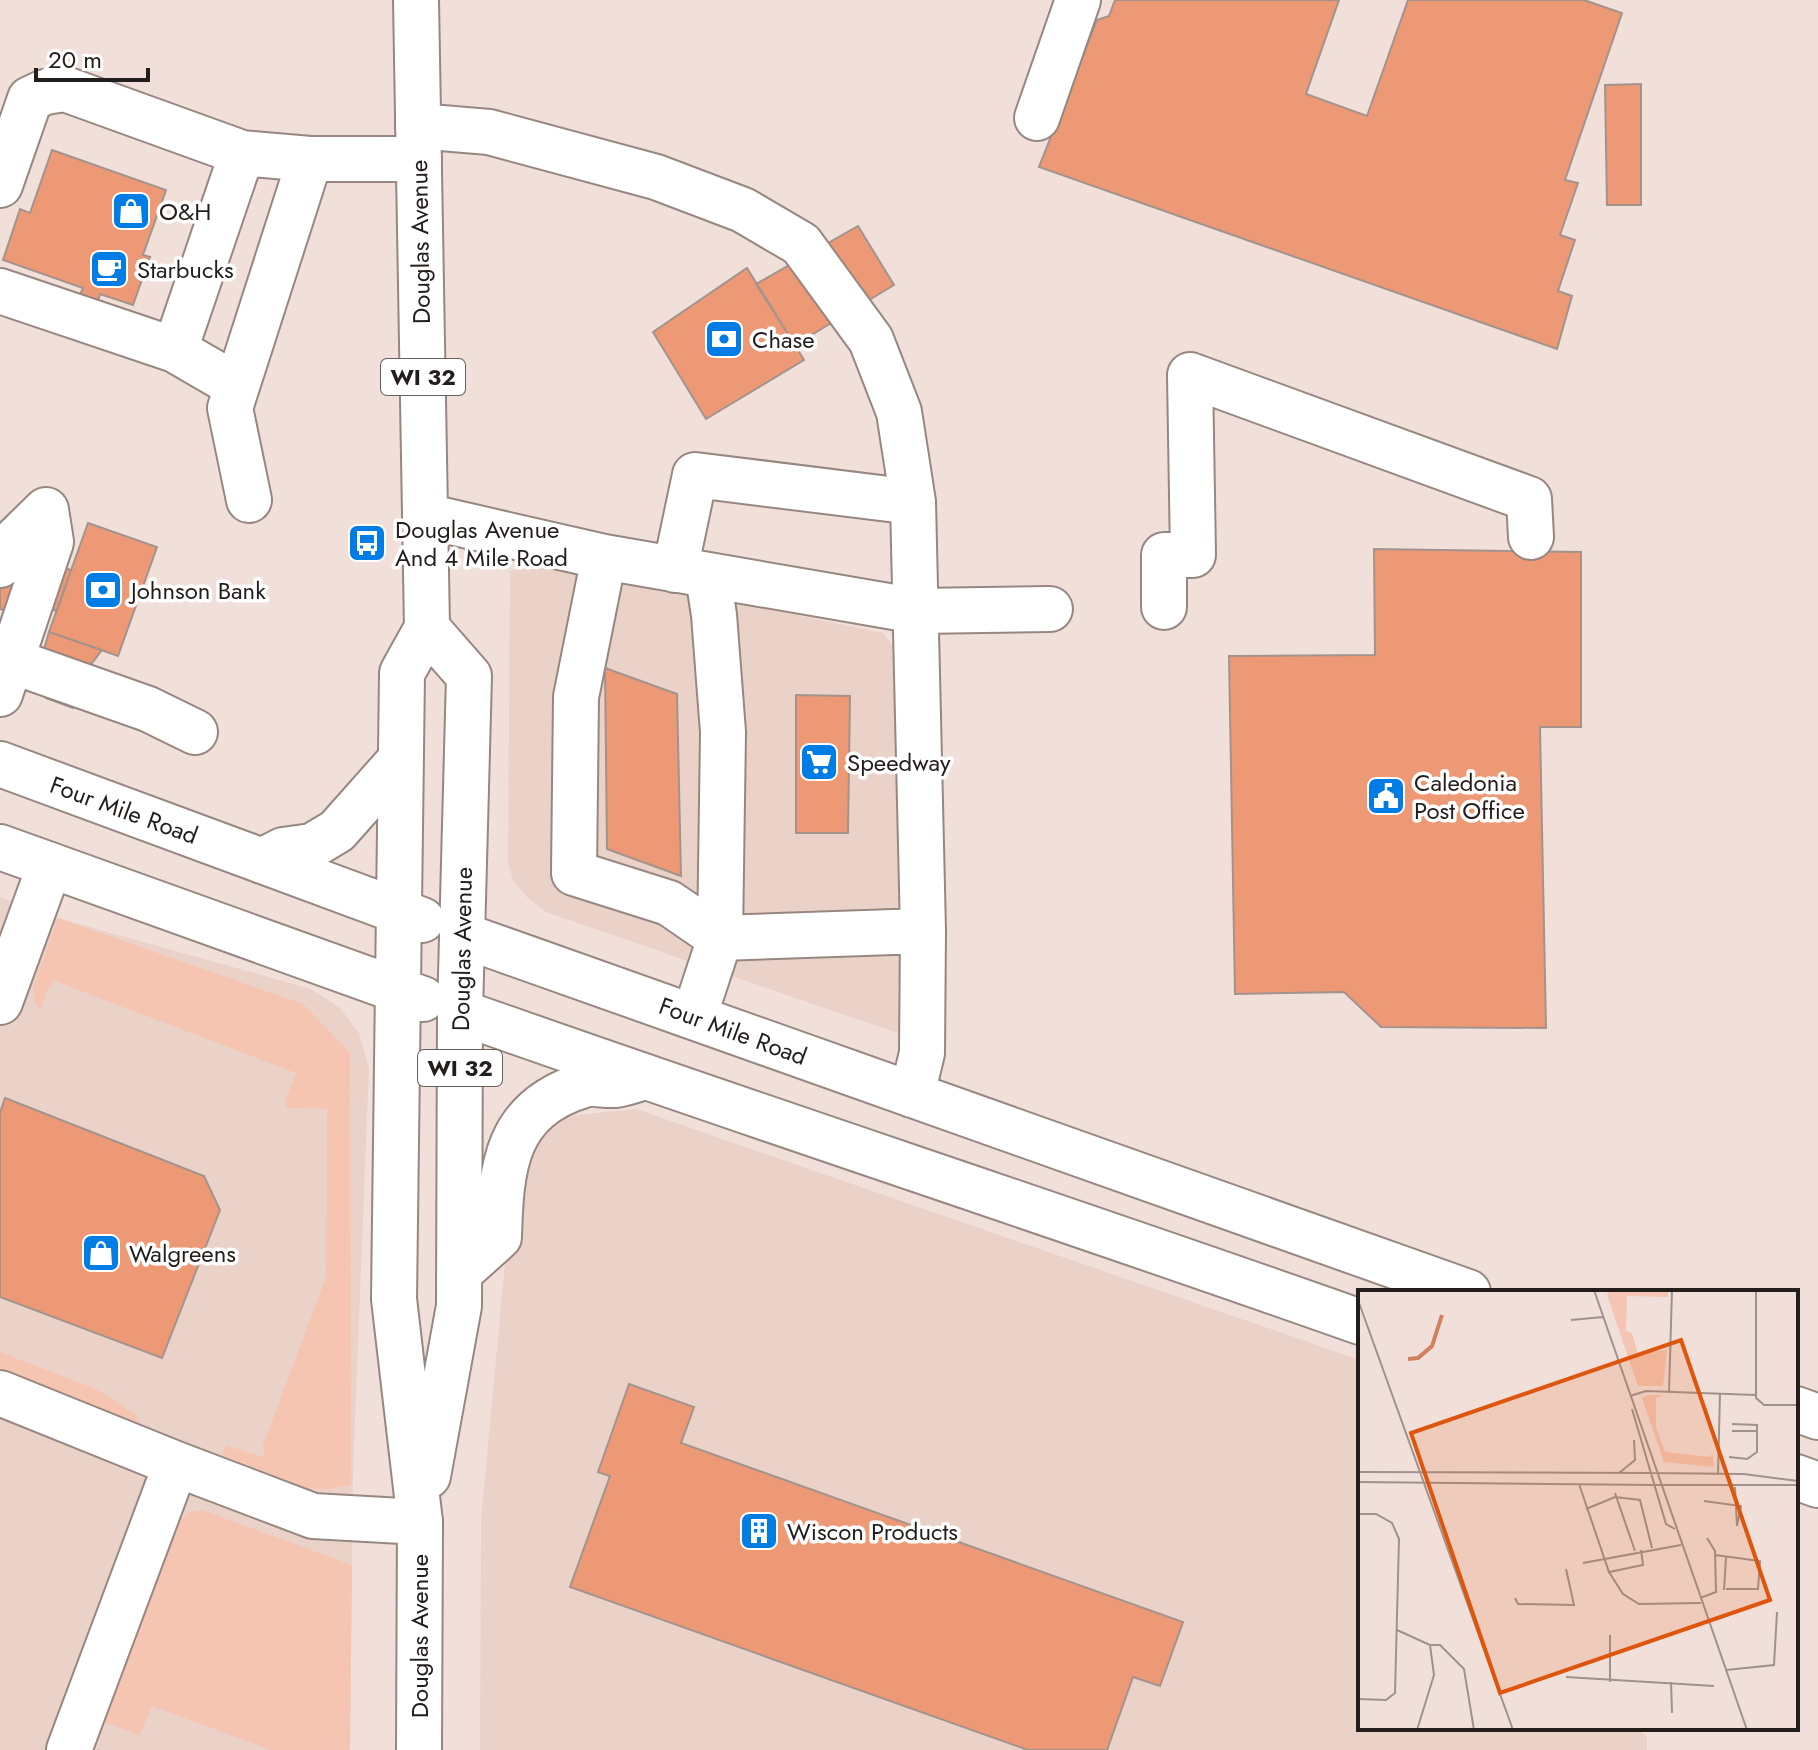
<svg xmlns="http://www.w3.org/2000/svg" width="1818" height="1750" font-family="Jost,sans-serif">
	<style>
		.built { fill: #ebd2c9 }
		.green { fill: #f6c5b1 }
		.building { fill: #ee9976; stroke: #a3938d; stroke-width: 2 }
		.lines { fill: none; stroke-linecap: round; stroke-linejoin: round }
		.minor-casing { stroke: #978781; stroke-width: 48 }
		.major-casing { stroke: #978781; stroke-width: 48 }
		.minor { stroke: #fff; stroke-width: 44 }
		.major { stroke: #fff; stroke-width: 44 }
		.labels { text-anchor: middle; dominant-baseline: central; stroke-width: 7; stroke-linejoin: round; paint-order: stroke }
		.shield { fill: #fff; stroke: #65615f; stroke-width: 2 }
		.shield-label { font-size: 22px; font-weight: bold; fill: #231d1b }
		.poi-label { font-size: 24px; fill: #231d1b; stroke: #fff; text-anchor: start }
		.street-label { font-size: 24px; fill: #231d1b; stroke: #fff }
		.inset-river { fill: none; stroke: #d3805e; stroke-width: 4 }
		.inset-road { fill: none; stroke: #9f928e; stroke-width: 2 }
		.view { fill: #de560d; fill-opacity: 0.15; stroke: #de560d; stroke-width: 4 }
		.inset-edge { fill: none; stroke: #231d1b; stroke-width: 4 }
	</style>
	<rect width="100%" height="100%" fill="#f1e0da"/>
	<path class="built" d="M539 561 883 633 903 659 900 1034 546 912 527 897 513 881 508 862 510 571Z
		M0 897 58 918 311 989 340 1008 359 1033 369 1068 353 1472 350 1750H0Z
		M636 1109 1360 1360V1728H1637L1647 1737V1750H480L481 1520 513 1176 549 1118Z"/>
	<path class="green" d="M58 918 303 1004 350 1053 351 1485 330 1489H309L222 1455 226 1445 261 1457 264 1455 263 1445 326 1277 327 1109 287 1108 285 1102 296 1073 55 981 47 990 41 1009 35 1004 33 987Z
		M0 1352 96 1389 136 1415 138 1423 131 1426 0 1377Z
		M202 1510 352 1565 350 1750H271L152 1706 140 1735 104 1722 181 1519 190 1512Z"/>
	<path class="building" d="M1115 0H1339L1306 94 1367 116 1408 0H1584L1622 13 1565 180 1578 183 1560 235 1575 240 1558 291 1572 296 1557 349 1039 167 1097 20 1109 16Z
		M1641 84V205H1607L1605 85Z
		M52 150 166 190 143 255 150 257 133 305 100 294 98 301 80 295 83 288 3 260 20 209 30 213Z
		M858 226 894 285 795 345 756 284Z
		M747 268 804 360 706 419 653 332Z
		M88 523 157 547 118 656 49 632Z
		M1374 549 1581 552V727H1540L1546 1028 1381 1027 1344 992 1235 994 1229 656 1375 655Z
		M51 563 71 570 57 611 39 605 14 614 0 609V573Z
		M49 632 102 650 86 671 73 708 46 698 42 656Z
		M605 668 677 694 681 876 607 849Z
		M796 695 850 696 848 833H796Z
		M5 1098 204 1176 220 1210 162 1358 0 1297V1113Z
		M629 1384 694 1407 681 1443 1183 1622 1160 1686 1133 1677 1107 1750H1028L570 1587 610 1476 598 1472Z"/>
	<g class="lines">
		<g class="minor-casing">
			<path id="minor" d="M1037 118 1078 0
				M418 126 489 132 656 177 743 210 801 244 871 340 899 412 913 502
				M0 185 30 99 45 92 65 89 242 153
				M0 291 175 350 237 386
				M175 350 242 153 310 159
				M249 500 230 408 310 159H419
				M425 516 604 557 917 611 1050 609
				M604 557 576 697 574 873 669 903 720 938 923 931
				M0 565 5 550 46 510
				M675 570 695 475 913 502 923 931 922 1053 912 1095
				M1164 607V555H1193L1190 375 1529 499 1531 537
				M0 649 12 661 148 709 195 732
				M0 694 51 542 46 510
				M462 935 1468 1292
				M0 1002 50 865
				M460 1012C759 1118 1061 1216 1360 1322
				M694 1017 720 938 723 732 714 615 708 576
				M0 1393 176 1464 313 1516 420 1522
				M1796 1409 1818 1417
				M1796 1477 1818 1485
				M69 1750 176 1464"/>
		</g>
		<g class="major-casing">
			<path id="major" d="M416 0 427 628 402 673 394 1299 420 1522 419 1750
				M427 628 469 676 460 1012 459 1306 428 1476
				M0 764 422 920
				M0 847 423 999
				M262 861 283 850 312 846 337 831 401 759
				M459 1273 499 1237C501 1167 505 1109 584 1085 594 1082 605 1086 615 1085 624 1084 635 1080 644 1077"/>
		</g>
		<use href="#minor" class="minor"/>
		<use href="#major" class="major"/>
	</g>
	<defs>
		<g id="shop-square" transform="scale(2)"><rect x="-9" y="-9" width="18" height="18" rx="4" fill="#007de4" stroke="#fff"/><path d="M-5-2.5h2.3a2.7 3.5 0 0 1 5.4 0H5L5.5 6h-11ZM-1.5-2.5h3a1.5 2.3 0 0 0-3 0Z" fill="#fff"/></g>
		<g id="cafe-square" transform="scale(2)"><rect x="-9" y="-9" width="18" height="18" rx="4" fill="#007de4" stroke="#fff"/><path d="M-5.5-4.5H6V0H3Q3 3.5 0 3.5H-2.5Q-5.5 3.5-5.5 0ZM3-3.2v2h1.7v-2ZM-6 4.5H4V6H-6Z" fill="#fff"/></g>
		<g id="bank-square" transform="scale(2)"><rect x="-9" y="-9" width="18" height="18" rx="4" fill="#007de4" stroke="#fff"/><path d="M-6-4H6V4H-6ZM0-2.3a2.3 2.3 0 1 0 0 4.6a2.3 2.3 0 1 0 0-4.6Z" fill="#fff"/></g>
		<g id="bus-square" transform="scale(2)"><rect x="-9" y="-9" width="18" height="18" rx="4" fill="#007de4" stroke="#fff"/><path d="M-5-6H5V4H4V6H2V4H-2V6H-4V4H-5ZM-3.5-4V0h7V-4ZM-3.5 1.2v1.5H-2V1.2ZM2 1.2v1.5H3.5V1.2Z" fill="#fff"/></g>
		<g id="supermarket-square" transform="scale(2)"><rect x="-9" y="-9" width="18" height="18" rx="4" fill="#007de4" stroke="#fff"/><path d="M-6-5.5h2.5l.6 2H6L4.5 2H-2.5L-4.4-4H-6ZM-1.5 3.2a1.3 1.3 0 1 0 .1 0ZM3 3.2a1.3 1.3 0 1 0 .1 0Z" fill="#fff"/></g>
		<g id="civic-square" transform="scale(2)"><rect x="-9" y="-9" width="18" height="18" rx="4" fill="#007de4" stroke="#fff"/><path d="M-.6-6.5H3V-4.5H.6V-3L4-1V1h2V6H-6V1h2V-1L-.6-3ZM-1.2 2.5V6h2.4V2.5Z" fill="#fff"/></g>
		<g id="building-square" transform="scale(2)"><rect x="-9" y="-9" width="18" height="18" rx="4" fill="#007de4" stroke="#fff"/><path d="M-4-6H4V6H1V3H-1V6H-4ZM-2.5-4.3h1.7v1.8h-1.7ZM.8-4.3h1.7v1.8H.8ZM-2.5-1h1.7V.8h-1.7ZM.8-1h1.7V.8H.8Z" fill="#fff"/></g>
	</defs>
	<g fill-rule="evenodd">
		<use href="#shop-square" x="131" y="211"/>
		<use href="#cafe-square" x="109" y="269"/>
		<use href="#bank-square" x="724" y="339"/>
		<use href="#bus-square" x="367" y="543"/>
		<use href="#bank-square" x="103" y="590"/>
		<use href="#supermarket-square" x="819" y="762"/>
		<use href="#civic-square" x="1386" y="796"/>
		<use href="#shop-square" x="101" y="1253"/>
		<use href="#building-square" x="759" y="1531"/>
	</g>
	<g class="labels">
		<g class="shield">
			<rect x="381" y="359" width="84" height="36" rx="6"/>
			<rect x="418" y="1050" width="84" height="36" rx="6"/>
		</g>
		<g class="shield-label">
			<text x="423" y="377">WI 32</text>
			<text x="460" y="1068">WI 32</text>
		</g>
		<g class="poi-label">
			<text x="159" y="211">O&amp;H</text>
			<text x="137" y="269">Starbucks</text>
			<text x="752" y="339">Chase</text>
			<text x="395" y="529">Douglas Avenue<tspan x="395" dy="28">And 4 Mile Road</tspan></text>
			<text x="131" y="590">Johnson Bank</text>
			<text x="847" y="762">Speedway</text>
			<text x="1414" y="782">Caledonia<tspan x="1414" dy="28">Post Office</tspan></text>
			<text x="129" y="1253">Walgreens</text>
			<text x="787" y="1531">Wiscon Products</text>
		</g>
		<g class="street-label">
			<text transform="translate(420 242) rotate(-91)">Douglas Avenue</text>
			<text transform="translate(124 810) rotate(20)">Four Mile Road</text>
			<text transform="translate(462 949) rotate(-89)">Douglas Avenue</text>
			<text transform="translate(733 1031) rotate(20)">Four Mile Road</text>
			<text transform="translate(419 1636) rotate(-90)">Douglas Avenue</text>
		</g>
	</g>
	<g transform="translate(1358 1290)">
		<rect width="440" height="440" fill="#f1e0da"/>
		<path d="M253 0H310V7L269 6 268 41 274 43 280 64 309 60 305 96H280L249 5ZM290 105H305L298 108V137L307 162 353 167 354 162 356 177 306 172 284 108Z" fill="#f6c5b1"/>
		<path class="inset-river" d="M50 69 60 68 74 56 84 25"/>
		<path class="inset-road" d="M236 0 389 440M398 0V108L406 115H440M0 10 155 440M213 30 245 27M311 102 314 0M272 106 288 101 398 105M274 119 308 234 317 239M374 141H399M371 167 389 169 399 162V135L374 134M0 182 292 183M261 183 277 170 276 150M292 183 386 184 440 191M360 184 362 103M0 192 296 195M221 194 251 282 285 275 283 260M296 195H440M377 197 379 236M257 203 277 261M346 211 383 216 379 236M228 219 257 207 282 210 294 258M0 224H18L34 233 41 249 37 403 28 410 0 409M357 265 402 271 400 299H368M225 273 323 255M251 282 265 304 281 314 343 313M366 300 368 267M157 308 160 314 216 315 208 279M342 308 358 302 357 261 349 248M39 340 72 355 76 385 59 440M72 355H82L106 379 116 440M368 380 416 375 419 322M208 387 356 396M252 392V345M313 392 314 423"/>
		<path class="view" d="M323 50 412 310 142 403 53 143Z"/>
		<rect width="440" height="440" class="inset-edge"/>
	</g>
	<path d="M36 68v12h112v-12" fill="none" stroke="#231d1b" stroke-width="4"/>
	<text x="48" y="68" font-size="24" fill="#231d1b" stroke="#ffffff" stroke-width="6" paint-order="stroke">20 m</text>
</svg>
